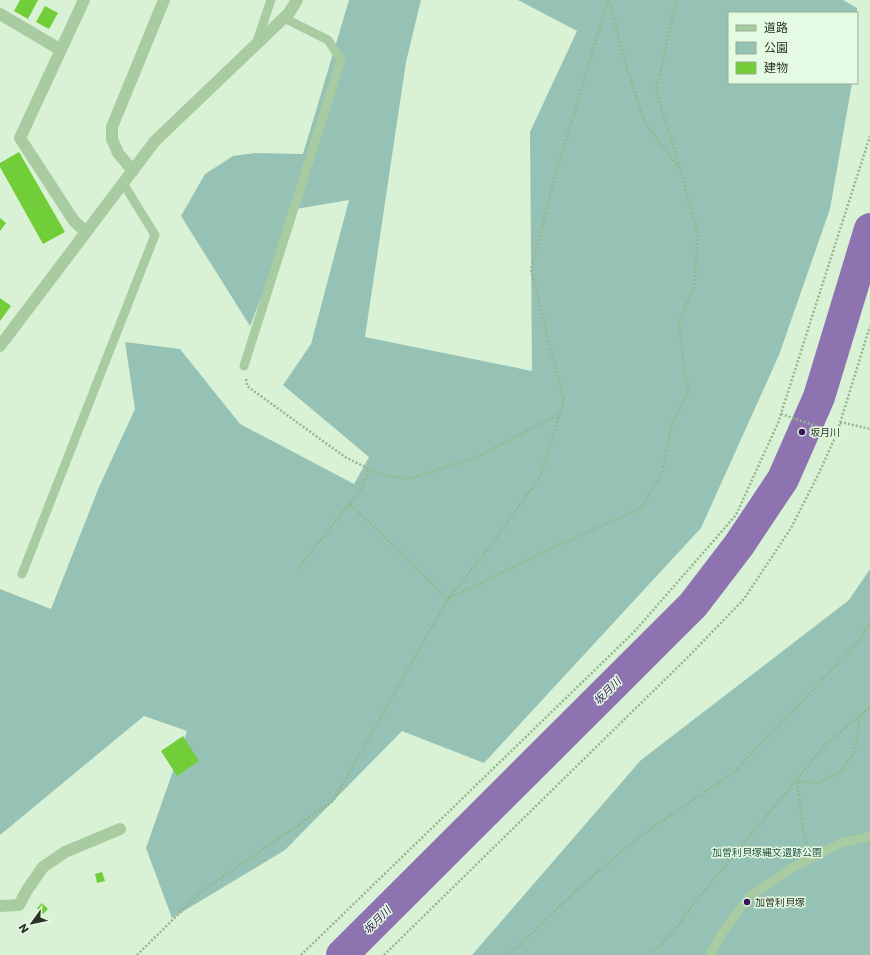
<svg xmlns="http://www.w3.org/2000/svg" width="870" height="955" font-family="Poppins,'Noto Sans JP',sans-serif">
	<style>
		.green { fill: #96c2b5 }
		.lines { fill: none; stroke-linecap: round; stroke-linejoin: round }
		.river { stroke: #8d74b1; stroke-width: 32 }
		.building { fill: #72ce38 }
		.path { stroke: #94b78c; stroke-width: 2.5; stroke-dasharray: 2 2; stroke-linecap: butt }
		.lane { stroke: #a9cba2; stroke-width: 9 }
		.street { stroke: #a9cba2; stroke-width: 12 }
		.poi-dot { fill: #341859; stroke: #e5fae3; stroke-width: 1.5 }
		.labels { text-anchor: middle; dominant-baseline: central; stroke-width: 3; stroke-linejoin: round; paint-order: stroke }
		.poi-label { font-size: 10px; fill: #2a3525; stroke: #e5fae3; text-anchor: start }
		.park-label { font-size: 10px; fill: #275549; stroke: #e5fae3 }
		.water-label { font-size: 11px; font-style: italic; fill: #341859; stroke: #e5fae3 }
	</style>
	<rect width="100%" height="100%" fill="#d9f2d6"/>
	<path class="green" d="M349 0H421L406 62 365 337 532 371 530 132 577 31 518 0H843L857 8V13H729V83H852L830 209 779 355 701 528 484 763 402 731 285 850 172 918 146 848 187 731 144 716 0 835V589L51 609 99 487 135 409 125 342 180 349 240 424 354 484 369 457 283 385 311 344 349 200 296 209 250 326 181 216 205 174 233 156 255 153 303 154Z
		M870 569V955H472L641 760 849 600Z"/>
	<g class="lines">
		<path class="river" d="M342 955 693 605 739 545 783 479 819 397 870 229"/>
	</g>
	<path class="building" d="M20 0H38L28 19 14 11Z
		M45 6 58 13 49 29 36 22Z
		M19 152 65 232 43 244 0 167V163Z
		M0 218 6 223 0 231Z
		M0 298 11 306 0 321Z
		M183 736 199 761 177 776 161 751Z
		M102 872 105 881 97 883 95 874Z
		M42 903 48 909 43 914 37 908Z"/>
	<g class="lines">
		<path class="path" d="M677 0 675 6 656 91 680 167
			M246 379 247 386 345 457 379 474 407 479 475 458 559 414
			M781 414 837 433
			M840 423H845L870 429
			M350 504 448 599 535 556 641 508 662 474 672 423 689 391 684 368 679 322 694 288 698 234 680 169 644 121 624 58 609 0
			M298 569 361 489 369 469
			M808 847 803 830 797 781 818 783 840 772 853 754 857 739 860 717
			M137 955 202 891 333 801 448 599 489 548 540 477 564 401 531 270 550 194 608 0
			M301 955 634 632 736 515 778 423 870 136
			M384 955 688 657 744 599 791 528 819 473 837 433 840 423 870 326
			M507 955 518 947 571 895 640 836 734 772 854 647 870 624
			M647 955 661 945 677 927 692 906 827 743 870 707"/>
		<path class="lane" d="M256 44 271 0
			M244 366 341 60 328 40 284 18
			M22 574 155 235 123 183
			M710 955 722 933 750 896 794 867 841 843 870 836"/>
		<path class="street" d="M84 0 20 138 74 221 86 232
			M0 14 61 50
			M133 171 118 153 112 139V127L164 0
			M0 346 155 141 289 13 297 0
			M0 906 19 905 27 890 43 867 65 852 120 829"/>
	</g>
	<g class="poi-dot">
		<circle cx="802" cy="432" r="4"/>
		<circle cx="747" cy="902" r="4"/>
	</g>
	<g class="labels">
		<g class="poi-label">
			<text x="810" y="432">坂月川</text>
			<text x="755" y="902">加曽利貝塚</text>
		</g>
		<g class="park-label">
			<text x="767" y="852">加曽利貝塚縄文遺跡公園</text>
		</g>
		<g class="water-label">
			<text transform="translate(607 691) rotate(-45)">坂月川</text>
			<text transform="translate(377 920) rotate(-45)">坂月川</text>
		</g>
	</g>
	<rect x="728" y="12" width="130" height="72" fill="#e5fae3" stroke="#9aab97"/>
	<rect x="736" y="25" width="20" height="6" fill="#a9cba2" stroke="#9aab97"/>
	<text x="764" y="32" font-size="12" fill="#2a3525">道路</text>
	<rect x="736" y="42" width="20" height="12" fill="#96c2b5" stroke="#9aab97"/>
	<text x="764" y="52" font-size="12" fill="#2a3525">公園</text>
	<rect x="736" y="62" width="20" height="12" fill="#72ce38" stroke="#9aab97"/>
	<text x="764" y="72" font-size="12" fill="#2a3525">建物</text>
	<g transform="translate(32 923) rotate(237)" stroke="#e5fae3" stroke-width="3" paint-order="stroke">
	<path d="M0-3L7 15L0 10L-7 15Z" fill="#2a3525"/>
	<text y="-6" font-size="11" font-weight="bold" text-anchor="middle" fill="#2a3525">N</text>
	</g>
</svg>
